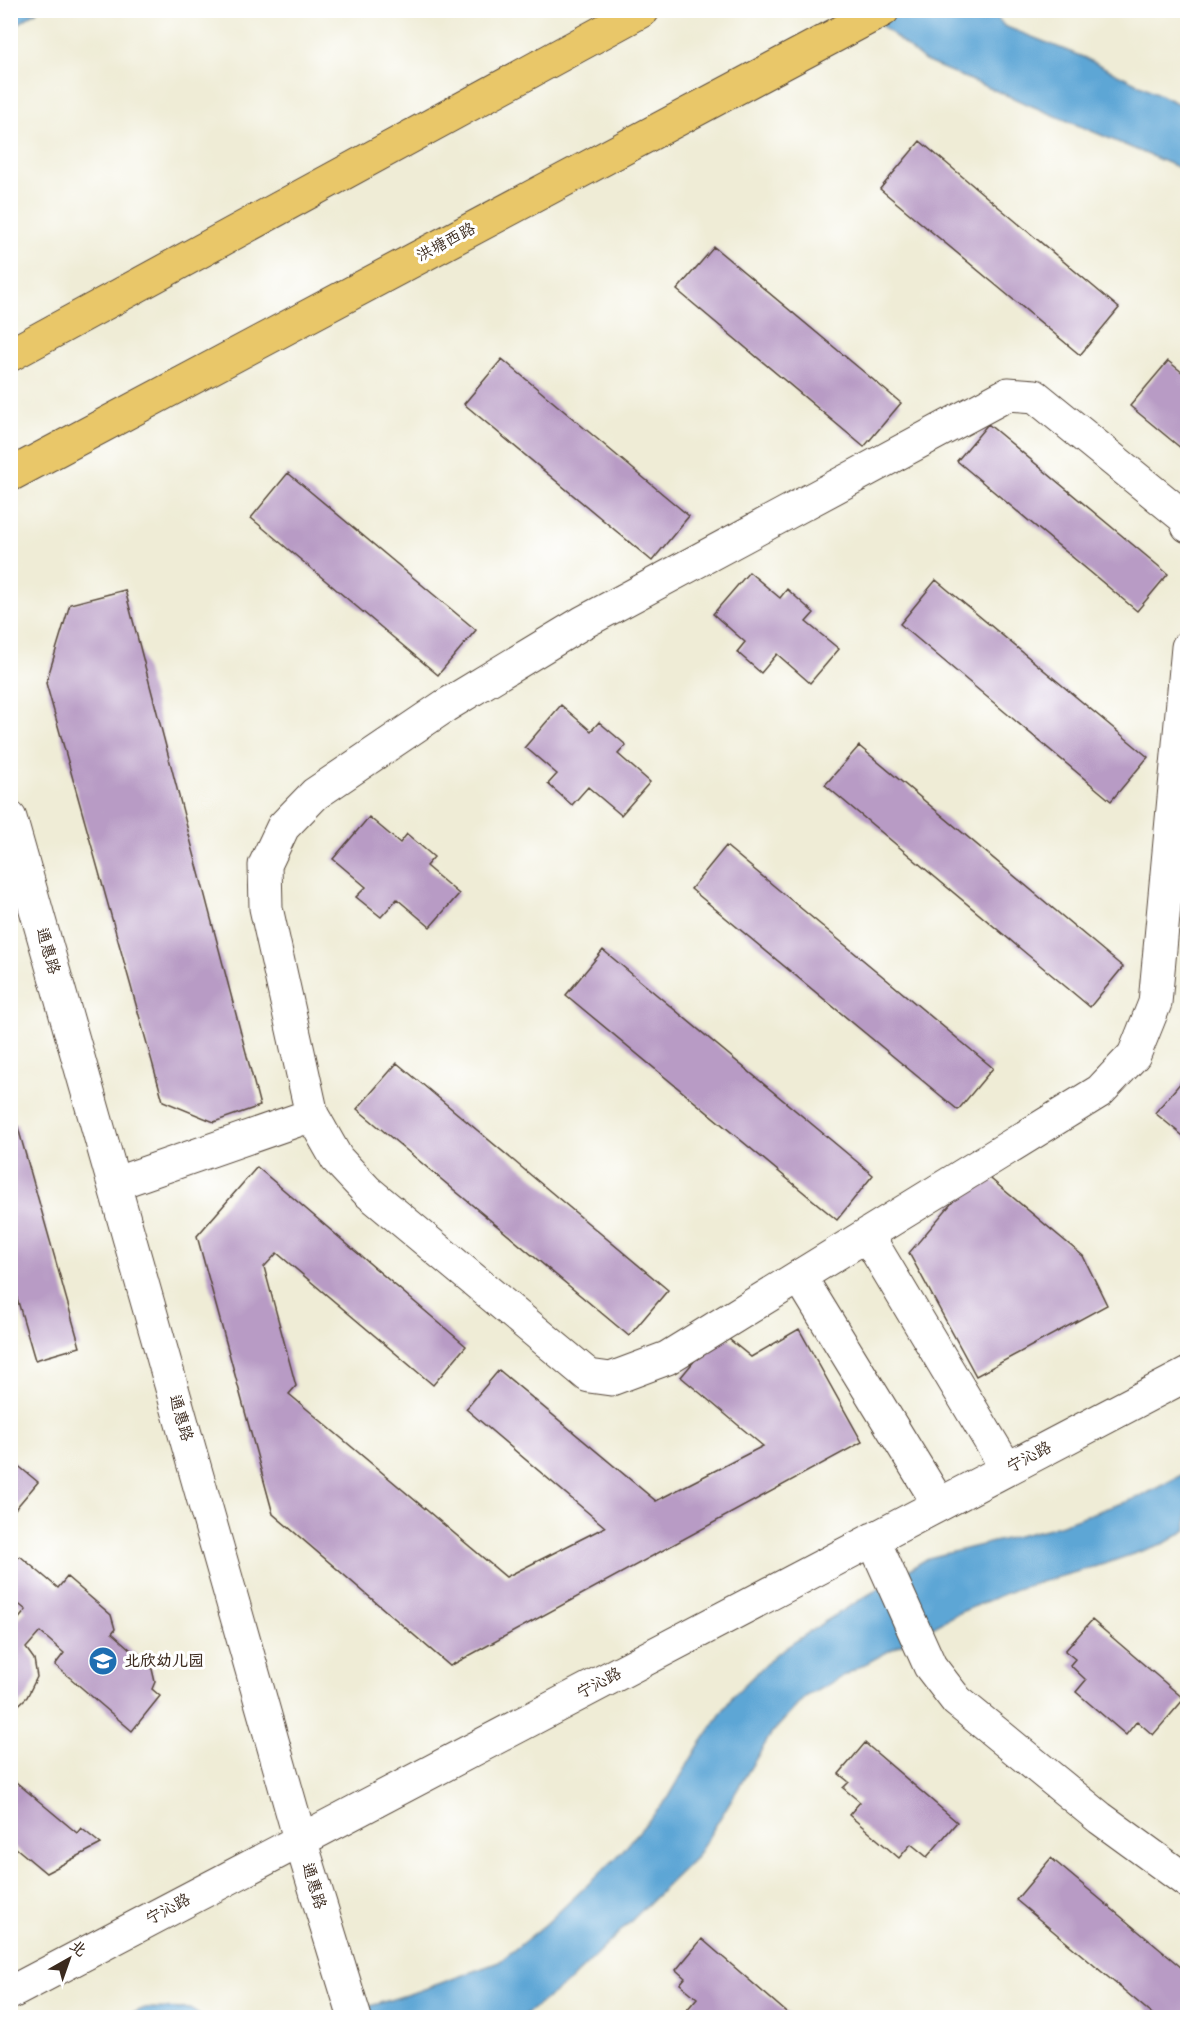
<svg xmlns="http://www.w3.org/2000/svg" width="1198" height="2028" font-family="'Architects Daughter','LXGW WenKai TC',sans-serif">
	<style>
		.water { fill: #5da6d5; stroke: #4c687a; stroke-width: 1.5 }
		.building { fill: #b89bc5 }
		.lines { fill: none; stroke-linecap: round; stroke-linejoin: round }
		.minor-casing { stroke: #56473a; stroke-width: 35 }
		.major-casing { stroke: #56473a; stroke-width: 35 }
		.minor { stroke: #fff; stroke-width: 33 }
		.major { stroke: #e9c769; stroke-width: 33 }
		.labels { text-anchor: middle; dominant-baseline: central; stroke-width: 6; stroke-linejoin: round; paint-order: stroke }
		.street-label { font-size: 16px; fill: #3b2a1e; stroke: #fff }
		.poi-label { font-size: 16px; font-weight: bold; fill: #3b2a1e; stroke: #fff; text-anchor: start }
	</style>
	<rect width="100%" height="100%" fill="#fff"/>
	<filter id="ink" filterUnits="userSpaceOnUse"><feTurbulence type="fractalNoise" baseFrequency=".0167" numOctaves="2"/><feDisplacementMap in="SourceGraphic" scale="12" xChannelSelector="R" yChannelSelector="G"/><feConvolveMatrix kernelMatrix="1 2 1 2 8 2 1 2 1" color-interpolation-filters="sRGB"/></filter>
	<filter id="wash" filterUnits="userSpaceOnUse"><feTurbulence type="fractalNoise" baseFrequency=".008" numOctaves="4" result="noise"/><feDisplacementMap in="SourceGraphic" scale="24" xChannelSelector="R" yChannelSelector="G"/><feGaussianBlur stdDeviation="1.35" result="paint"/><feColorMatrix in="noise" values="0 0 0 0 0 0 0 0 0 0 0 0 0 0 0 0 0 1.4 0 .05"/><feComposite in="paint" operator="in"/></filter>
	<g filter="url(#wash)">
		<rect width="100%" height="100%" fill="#efecd6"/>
		<path class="water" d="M11 10H37V11L11 29Z
			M864 11H992L1004 26 1083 57 1187 108V171L925 61Z
			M1187 1472V1530L1165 1543 1104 1564 1016 1589 956 1614 805 1697 771 1734 697 1856 570 1981 522 2017 331 2018 419 1991 499 1962 546 1924 617 1857 669 1797 698 1747 733 1696 775 1655 826 1621 928 1558 1050 1528 1142 1496Z
			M145 2008 190 2009 202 2017H123Z"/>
		<g id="blocks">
			<path class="building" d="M920 141 1119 308 1080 355 880 189Z
				M714 247 901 403 864 447 677 290Z
				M502 359 689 516 652 561 464 404Z
				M1168 361 1188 377V454L1130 406Z
				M988 424 1168 574 1137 611 957 461Z
				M288 473 476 630 438 675 251 518Z
				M749 572 780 598 787 589 814 613 806 622 839 649 810 683 777 654 761 673 737 652 745 642 713 614Z
				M936 580 1148 757 1111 801 900 624Z
				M125 590 260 1106 214 1122 163 1101 46 683 70 604Z
				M561 705 591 731 599 722 626 745 618 754 650 782 621 815 588 787 572 805 548 784 557 774 525 747Z
				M859 746 1123 967 1090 1007 825 785Z
				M369 817 400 843 407 834 434 857 426 866 459 894 430 927 397 899 381 917 356 897 366 887 333 859Z
				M726 846 993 1068 958 1110 691 889Z
				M603 950 873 1175 837 1220 566 995Z
				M397 1063 668 1290 629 1336 357 1109Z
				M1188 1074V1140L1155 1113Z
				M17 1124 80 1347 35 1360 10 1274V1126Z
				M257 1167 466 1346 433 1385 277 1253 264 1267 296 1386 289 1394 506 1577 605 1527 466 1409 499 1370 656 1501 763 1446 681 1377 719 1331 751 1357 799 1329 862 1442 450 1666 273 1514 197 1236Z
				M980 1170 1083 1256 1107 1305 976 1376 909 1253Z
				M10 1459 38 1482 10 1515Z
				M20 1556 58 1588 67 1577 111 1615 115 1629 112 1633 152 1669 155 1682 152 1689 160 1696 132 1731 55 1665 64 1653 40 1632 26 1648 34 1659 37 1677 27 1697 10 1713V1629L26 1610 10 1597V1567Z
				M1092 1620 1184 1699 1153 1735 1137 1721 1126 1735 1076 1692 1086 1680 1070 1665 1075 1659 1065 1651Z
				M865 1743 957 1822 927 1857 911 1844 899 1858 849 1815 860 1802 843 1788 849 1782 839 1774Z
				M10 1777 77 1833 81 1828 101 1844 46 1873 10 1843Z
				M1051 1858 1188 1973V2018H1157L1016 1900Z
				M702 1939 793 2018H694L686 2011 697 1998 680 1984 685 1978 676 1970Z"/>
		</g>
	</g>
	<g filter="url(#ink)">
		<use href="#blocks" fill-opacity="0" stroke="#56473a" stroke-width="1.5"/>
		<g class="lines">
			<g class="minor-casing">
				<path id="minor" d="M1188 526 1185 518 1035 396 1008 394 582 623 445 706 315 794 283 827 265 865 266 908 312 1115 337 1159 367 1191 589 1376 611 1379 667 1358 1100 1091 1134 1055 1155 1003 1188 647
					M10 818 300 1839 355 2018
					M114 1184 312 1115
					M867 1235 1007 1469
					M800 1277 939 1504
					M873 1539 930 1666 957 1701 1100 1818 1188 1882
					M10 1993 1188 1374"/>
			</g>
			<g class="major-casing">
				<path id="major" d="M10 355 643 10
					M10 475 883 10"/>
			</g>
			<use href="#minor" class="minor"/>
			<use href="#major" class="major"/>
		</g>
	</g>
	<defs>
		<g id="school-disc" transform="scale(1.5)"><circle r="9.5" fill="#1f6fb2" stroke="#fff"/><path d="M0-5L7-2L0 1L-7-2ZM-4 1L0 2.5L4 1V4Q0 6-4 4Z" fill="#fff"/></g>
	</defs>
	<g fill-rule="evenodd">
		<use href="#school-disc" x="103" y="1661"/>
	</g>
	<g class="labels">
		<g class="street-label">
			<text transform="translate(446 242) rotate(-28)">洪塘西路</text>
			<text transform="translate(48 951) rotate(74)">通惠路</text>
			<text transform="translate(181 1418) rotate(74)">通惠路</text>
			<text transform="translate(1029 1457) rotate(-28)">宁沁路</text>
			<text transform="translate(599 1683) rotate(-28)">宁沁路</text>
			<text transform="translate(314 1886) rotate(73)">通惠路</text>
			<text transform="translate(168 1909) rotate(-28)">宁沁路</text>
		</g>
		<g class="poi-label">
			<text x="124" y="1661">北欣幼儿园</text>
		</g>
	</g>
	<rect width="1198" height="2028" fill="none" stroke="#fff" stroke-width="36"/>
	<g transform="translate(69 1959) rotate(40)" stroke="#ffffff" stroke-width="4.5" paint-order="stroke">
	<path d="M0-4.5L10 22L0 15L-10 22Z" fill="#3b2a1e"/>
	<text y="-9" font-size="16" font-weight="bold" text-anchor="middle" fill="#3b2a1e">北</text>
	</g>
</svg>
